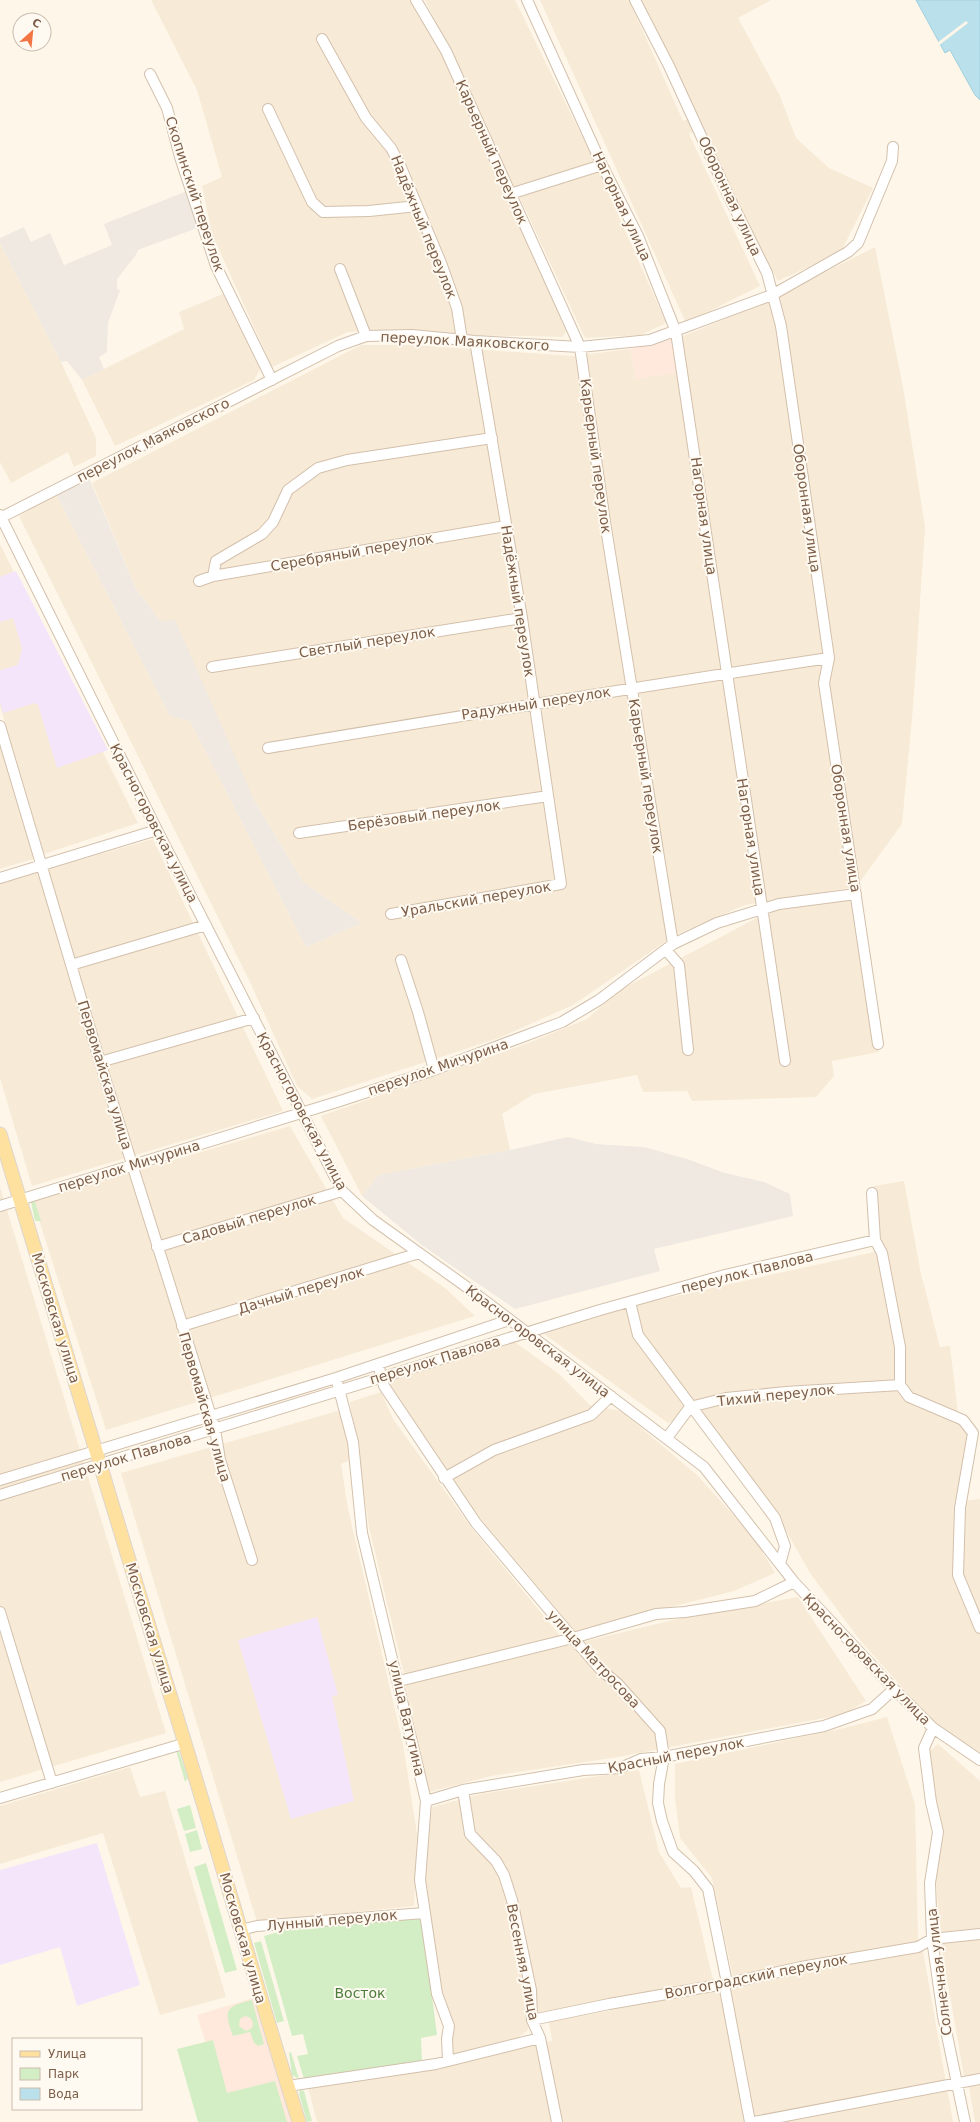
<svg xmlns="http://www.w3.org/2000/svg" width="980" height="2122" font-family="'DejaVu Sans',sans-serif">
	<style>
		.residential { fill: #f7ead6 }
		.commercial { fill: #ffe9dc }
		.industrial { fill: #efe9e2 }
		.education { fill: #f4e5fb }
		.green { fill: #d3eec5; fill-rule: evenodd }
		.water { fill: #bae1eb; stroke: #9fd0dd }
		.pier { fill: #fef7e9 }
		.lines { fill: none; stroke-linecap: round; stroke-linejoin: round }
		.minor-casing { stroke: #d3c0ac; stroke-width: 12 }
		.major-casing { stroke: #ddd5d0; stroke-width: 15 }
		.minor { stroke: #fff; stroke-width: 10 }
		.major { stroke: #ffe19f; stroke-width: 13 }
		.labels { text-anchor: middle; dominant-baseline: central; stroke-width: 4; stroke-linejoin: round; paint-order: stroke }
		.street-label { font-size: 14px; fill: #7c5e49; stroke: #fffaf1 }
		.park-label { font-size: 14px; fill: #4c7d3c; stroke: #fffaf1 }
	</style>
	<rect width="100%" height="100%" fill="#fef7e9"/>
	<path class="residential" d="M151 0H412L449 67 496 171 566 331 563 337 467 335 412 329 348 332 272 367 212 234 202 186 222 177 197 90Z
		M425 0H515L595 163 514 189Z
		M540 0H629L683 121 688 119 693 132 689 134 760 286 686 323Z
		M641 0H771L738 18 780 96 796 138 829 168 873 188 841 252 778 281 741 211Z
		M598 169 666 323 641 335 585 338 519 196Z
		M0 243 61 362 96 438V456L74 467 68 452 11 483 0 462Z
		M875 247 903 387 925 527 913 707 902 824 856 887 745 905 675 935 573 1005 499 1038 312 1099 297 1086 249 980 19 516 56 494 170 716 190 721 306 947 362 923 303 882 255 802 160 621 136 589 92 483 361 345H414L573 356 630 349 636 379 681 337 762 304Z
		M223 294 260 369 254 380 115 446 82 380 184 329 179 312Z
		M0 544 138 823 44 854 0 706Z
		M0 740 36 858 0 869Z
		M153 839 283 1111 32 1186 0 1078V883Z
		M857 898 879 1052 832 1061 834 1076 816 1097 692 1101 687 1091 643 1092 637 1075 534 1094 502 1114 510 1150 379 1175 362 1196 321 1116 523 1045 587 1019 620 990 774 909Z
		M290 1126 343 1218 445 1288 475 1316 106 1430 33 1201Z
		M904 1181 921 1274 940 1347 950 1346 958 1414 969 1433 956 1502 980 1499V1752L934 1723 859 1639 810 1573 777 1515 699 1412 668 1423 544 1334 635 1305 883 1250 874 1186Z
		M0 1187 166 1733 0 1782Z
		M512 1340 559 1374 590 1405 621 1411 697 1475 755 1539 775 1573 734 1591 575 1631 448 1480 429 1453 388 1382Z
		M381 1392 393 1419 473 1530 562 1638 404 1674 369 1527 350 1402Z
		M341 1410 353 1459 341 1464 348 1509 403 1744 417 1834 414 1906 257 1922 121 1473Z
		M798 1597 866 1701 845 1714 618 1757 491 1776 429 1792 405 1684 464 1668 570 1645 677 1619Z
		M887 1717 915 1804 918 1942 733 1977 712 1878 680 1838 675 1798V1764L844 1728Z
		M938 1744 980 1781V2074L964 2076 940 1939 936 1877 944 1834 932 1799 927 1753Z
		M130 1767 140 1797 165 1791 226 1997 160 2015 103 1833 0 1864V1806Z
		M639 1770 659 1852 681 1888 691 1887 713 1980 530 2014 528 2030 513 2041 451 2055 423 1878 432 1807 481 1794Z
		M923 1951 953 2122H317L308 2087 447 2067 485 2056 552 2041 549 2022Z
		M980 2085V2122H975L969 2087Z"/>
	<path class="commercial" d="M681 337 687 371 636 379 630 349Z
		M253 1998 292 2122H230L197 2015Z"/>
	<path class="industrial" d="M187 191 200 227 138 250 136 255 117 279V289L120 290 108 323 107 352 99 357 104 369 82 380 67 361 61 362 0 243V238L24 227 31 242 50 233 64 265 112 245 104 224Z
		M89 478 136 589 160 621 175 620 255 802 303 882 362 923 306 947 190 721 170 716 56 494Z
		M568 1137 596 1144 644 1147 687 1159 725 1173 764 1182 790 1194 793 1216 654 1249 660 1271 515 1309 423 1246 362 1196 379 1175 510 1150Z"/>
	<path class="education" d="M16 571 108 750 57 768 38 705 35 703 3 713 0 702V670L18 665 22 648 13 618 0 622V577Z
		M317 1617 338 1695 332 1696 354 1801 291 1819 238 1640Z
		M97 1843 140 1985 77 2006 60 1947 0 1965V1870Z"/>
	<path class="green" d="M34 1199 41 1221H35L31 1202Z
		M178 1749 188 1778 185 1782 176 1750Z
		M190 1805 196 1828 184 1831 177 1809Z
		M197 1830 202 1849 190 1852 185 1834Z
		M206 1863 237 1970 225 1973 194 1867Z
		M422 1916 437 2035 421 2038 422 2063 304 2079 297 2056 308 2054 303 2034 292 2036 264 1936 289 1929Z
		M261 1941 284 2021 277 2023 254 1943Z
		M252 2000 264 2044 258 2046 254 2043 250 2032 233 2036C223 2010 226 2006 252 2000ZM245 2016C252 2017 254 2022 252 2028L246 2031 239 2026 240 2019Z
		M213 2040 227 2093 275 2081 287 2122H198L177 2049Z
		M291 2052 299 2079 292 2075 289 2053Z
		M300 2090 304 2091 312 2121 307 2122 299 2094Z"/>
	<path class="water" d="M916 0H979L980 2V100L975 95 950 50 945 53Z"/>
	<path class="pier" d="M966 21 968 23 938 46 937 43Z"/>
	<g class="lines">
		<g class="minor-casing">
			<path id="minor" d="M416 0 446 51 580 347 605 522 673 944
				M527 0 602 165 638 236 676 332 785 1061
				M635 0 669 66 730 199 767 273 781 326 829 658 824 683 878 1044
				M322 39 366 118 391 148 400 165 441 263 457 308 462 340
				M150 74 167 108 180 157 216 266 272 380
				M268 109 312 202 323 212 369 211 417 206
				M510 194 602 165
				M340 269 366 336
				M0 515 157 830 342 1191 373 1220 468 1288 704 1467 794 1582 894 1689 933 1728 980 1760
				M0 518 338 346 366 336 412 335 475 341 580 347 650 340 772 295 848 252 858 243 892 161 893 147
				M213 576 216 561 262 534 273 522 288 490 318 468 347 460 492 438
				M199 581 213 576 506 526
				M212 667 522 618
				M0 726 100 1062 215 1429 220 1460 252 1560
				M268 748C455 717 641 686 829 658
				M299 833 548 796
				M0 878 157 830
				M391 914 561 884 522 618 475 341
				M666 950 679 965 688 1050
				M401 960 418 1012 434 1070
				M71 965 206 925
				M100 1062 254 1018
				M872 1193 875 1240 882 1253 900 1347V1385L909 1397 963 1420 973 1433 960 1508 958 1575 980 1628
				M0 1206 340 1101 434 1070 562 1022 599 1000 673 944 717 923 779 904 856 894
				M157 1247 342 1191
				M630 1302 638 1335 775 1518 785 1546 780 1564
				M182 1326 419 1253
				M378 1364 384 1386 476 1523 573 1638 601 1670 618 1684 660 1731 664 1757 659 1784 658 1803 662 1821 673 1852 694 1871 708 1889 727 1983
				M336 1378 353 1442 362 1533 426 1801 420 1880 437 1994 449 2026 447 2039 448 2060
				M667 1438 690 1407 726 1398 786 1392 900 1385
				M444 1478 494 1450 591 1415 611 1396
				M0 1480 336 1378 509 1320
				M0 1495 600 1310 725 1275 875 1240
				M0 1612 52 1783
				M399 1681 573 1638 656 1614 685 1612 755 1601 794 1582
				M933 1728 924 1748 931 1802 938 1832 930 1883 932 1939 943 2016 965 2122
				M463 1790 470 1834 496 1861 504 1875 512 1900 531 1990 532 2020 540 2038 557 2122
				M0 1798 186 1743
				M426 1801 463 1790 583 1770 620 1768 641 1759 664 1757 824 1726 872 1709 894 1689
				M240 1930 257 1926 424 1913
				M724 1984 750 2122
				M532 2020 609 2004 724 1984 801 1967 918 1947 932 1939 980 1934
				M288 2086 436 2064 540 2038
				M754 2122 980 2079"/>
		</g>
		<g class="major-casing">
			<path id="major" d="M0 1134 166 1682C212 1828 253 1976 299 2122"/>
		</g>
		<use href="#minor" class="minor"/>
		<use href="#major" class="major"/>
	</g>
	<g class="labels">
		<g class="street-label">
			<text transform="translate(492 152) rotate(66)">Карьерный переулок</text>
			<text transform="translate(195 194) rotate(72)">Скопинский переулок</text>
			<text transform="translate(730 196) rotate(65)">Оборонная улица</text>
			<text transform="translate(622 206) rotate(65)">Нагорная улица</text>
			<text transform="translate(424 227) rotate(68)">Надёжный переулок</text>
			<text transform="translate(465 341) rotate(3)">переулок Маяковского</text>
			<text transform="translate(153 440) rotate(-27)">переулок Маяковского</text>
			<text transform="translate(596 456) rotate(82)">Карьерный переулок</text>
			<text transform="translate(807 508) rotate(82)">Оборонная улица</text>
			<text transform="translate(704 516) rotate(82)">Нагорная улица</text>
			<text transform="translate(352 552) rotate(-10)">Серебряный переулок</text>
			<text transform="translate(518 601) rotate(81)">Надёжный переулок</text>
			<text transform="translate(367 642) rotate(-9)">Светлый переулок</text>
			<text transform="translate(536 703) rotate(-9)">Радужный переулок</text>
			<text transform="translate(646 776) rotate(81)">Карьерный переулок</text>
			<text transform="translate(424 815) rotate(-8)">Берёзовый переулок</text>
			<text transform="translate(154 823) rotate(63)">Красногоровская улица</text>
			<text transform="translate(846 828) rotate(81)">Оборонная улица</text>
			<text transform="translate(751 837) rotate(81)">Нагорная улица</text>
			<text transform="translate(476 899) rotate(-10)">Уральский переулок</text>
			<text transform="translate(438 1067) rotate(-19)">переулок Мичурина</text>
			<text transform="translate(105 1075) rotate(73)">Первомайская улица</text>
			<text transform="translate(302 1111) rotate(62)">Красногоровская улица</text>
			<text transform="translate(129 1166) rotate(-17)">переулок Мичурина</text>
			<text transform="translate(249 1219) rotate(-17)">Садовый переулок</text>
			<text transform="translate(747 1272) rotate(-14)">переулок Павлова</text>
			<text transform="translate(301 1290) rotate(-17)">Дачный переулок</text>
			<text transform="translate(56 1318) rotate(73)">Московская улица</text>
			<text transform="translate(538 1341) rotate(37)">Красногоровская улица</text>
			<text transform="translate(435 1360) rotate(-17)">переулок Павлова</text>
			<text transform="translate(776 1395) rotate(-6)">Тихий переулок</text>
			<text transform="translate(205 1407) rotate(74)">Первомайская улица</text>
			<text transform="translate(126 1457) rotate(-17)">переулок Павлова</text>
			<text transform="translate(150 1628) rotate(73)">Московская улица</text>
			<text transform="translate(594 1659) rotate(47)">улица Матросова</text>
			<text transform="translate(867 1659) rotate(46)">Красногоровская улица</text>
			<text transform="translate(407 1718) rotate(77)">улица Ватутина</text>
			<text transform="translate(676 1755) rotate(-11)">Красный переулок</text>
			<text transform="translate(332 1920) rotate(-5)">Лунный переулок</text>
			<text transform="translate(243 1938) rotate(74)">Московская улица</text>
			<text transform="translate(523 1962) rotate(79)">Весенняя улица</text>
			<text transform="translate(939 1972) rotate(-97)">Солнечная улица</text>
			<text transform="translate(756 1976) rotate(-11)">Волгоградский переулок</text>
		</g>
		<g class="park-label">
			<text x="360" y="1993">Восток</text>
		</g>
	</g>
	<rect x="12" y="2038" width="130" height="72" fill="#fffaf1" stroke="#cbbcae"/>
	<rect x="20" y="2051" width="20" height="6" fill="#ffe19f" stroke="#cbbcae"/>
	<text x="48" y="2058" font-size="12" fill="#7c5e49">Улица</text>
	<rect x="20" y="2068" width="20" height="12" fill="#d3eec5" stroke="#cbbcae"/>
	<text x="48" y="2078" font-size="12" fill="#7c5e49">Парк</text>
	<rect x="20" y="2088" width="20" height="12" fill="#bae1eb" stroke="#cbbcae"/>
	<text x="48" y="2098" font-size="12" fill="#7c5e49">Вода</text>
	<g transform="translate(32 32) rotate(27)"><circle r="19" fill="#fffaf1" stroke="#cbbcae"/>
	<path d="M0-3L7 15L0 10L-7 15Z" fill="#f27544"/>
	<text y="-6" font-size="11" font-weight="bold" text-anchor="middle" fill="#7c5e49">С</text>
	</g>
</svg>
